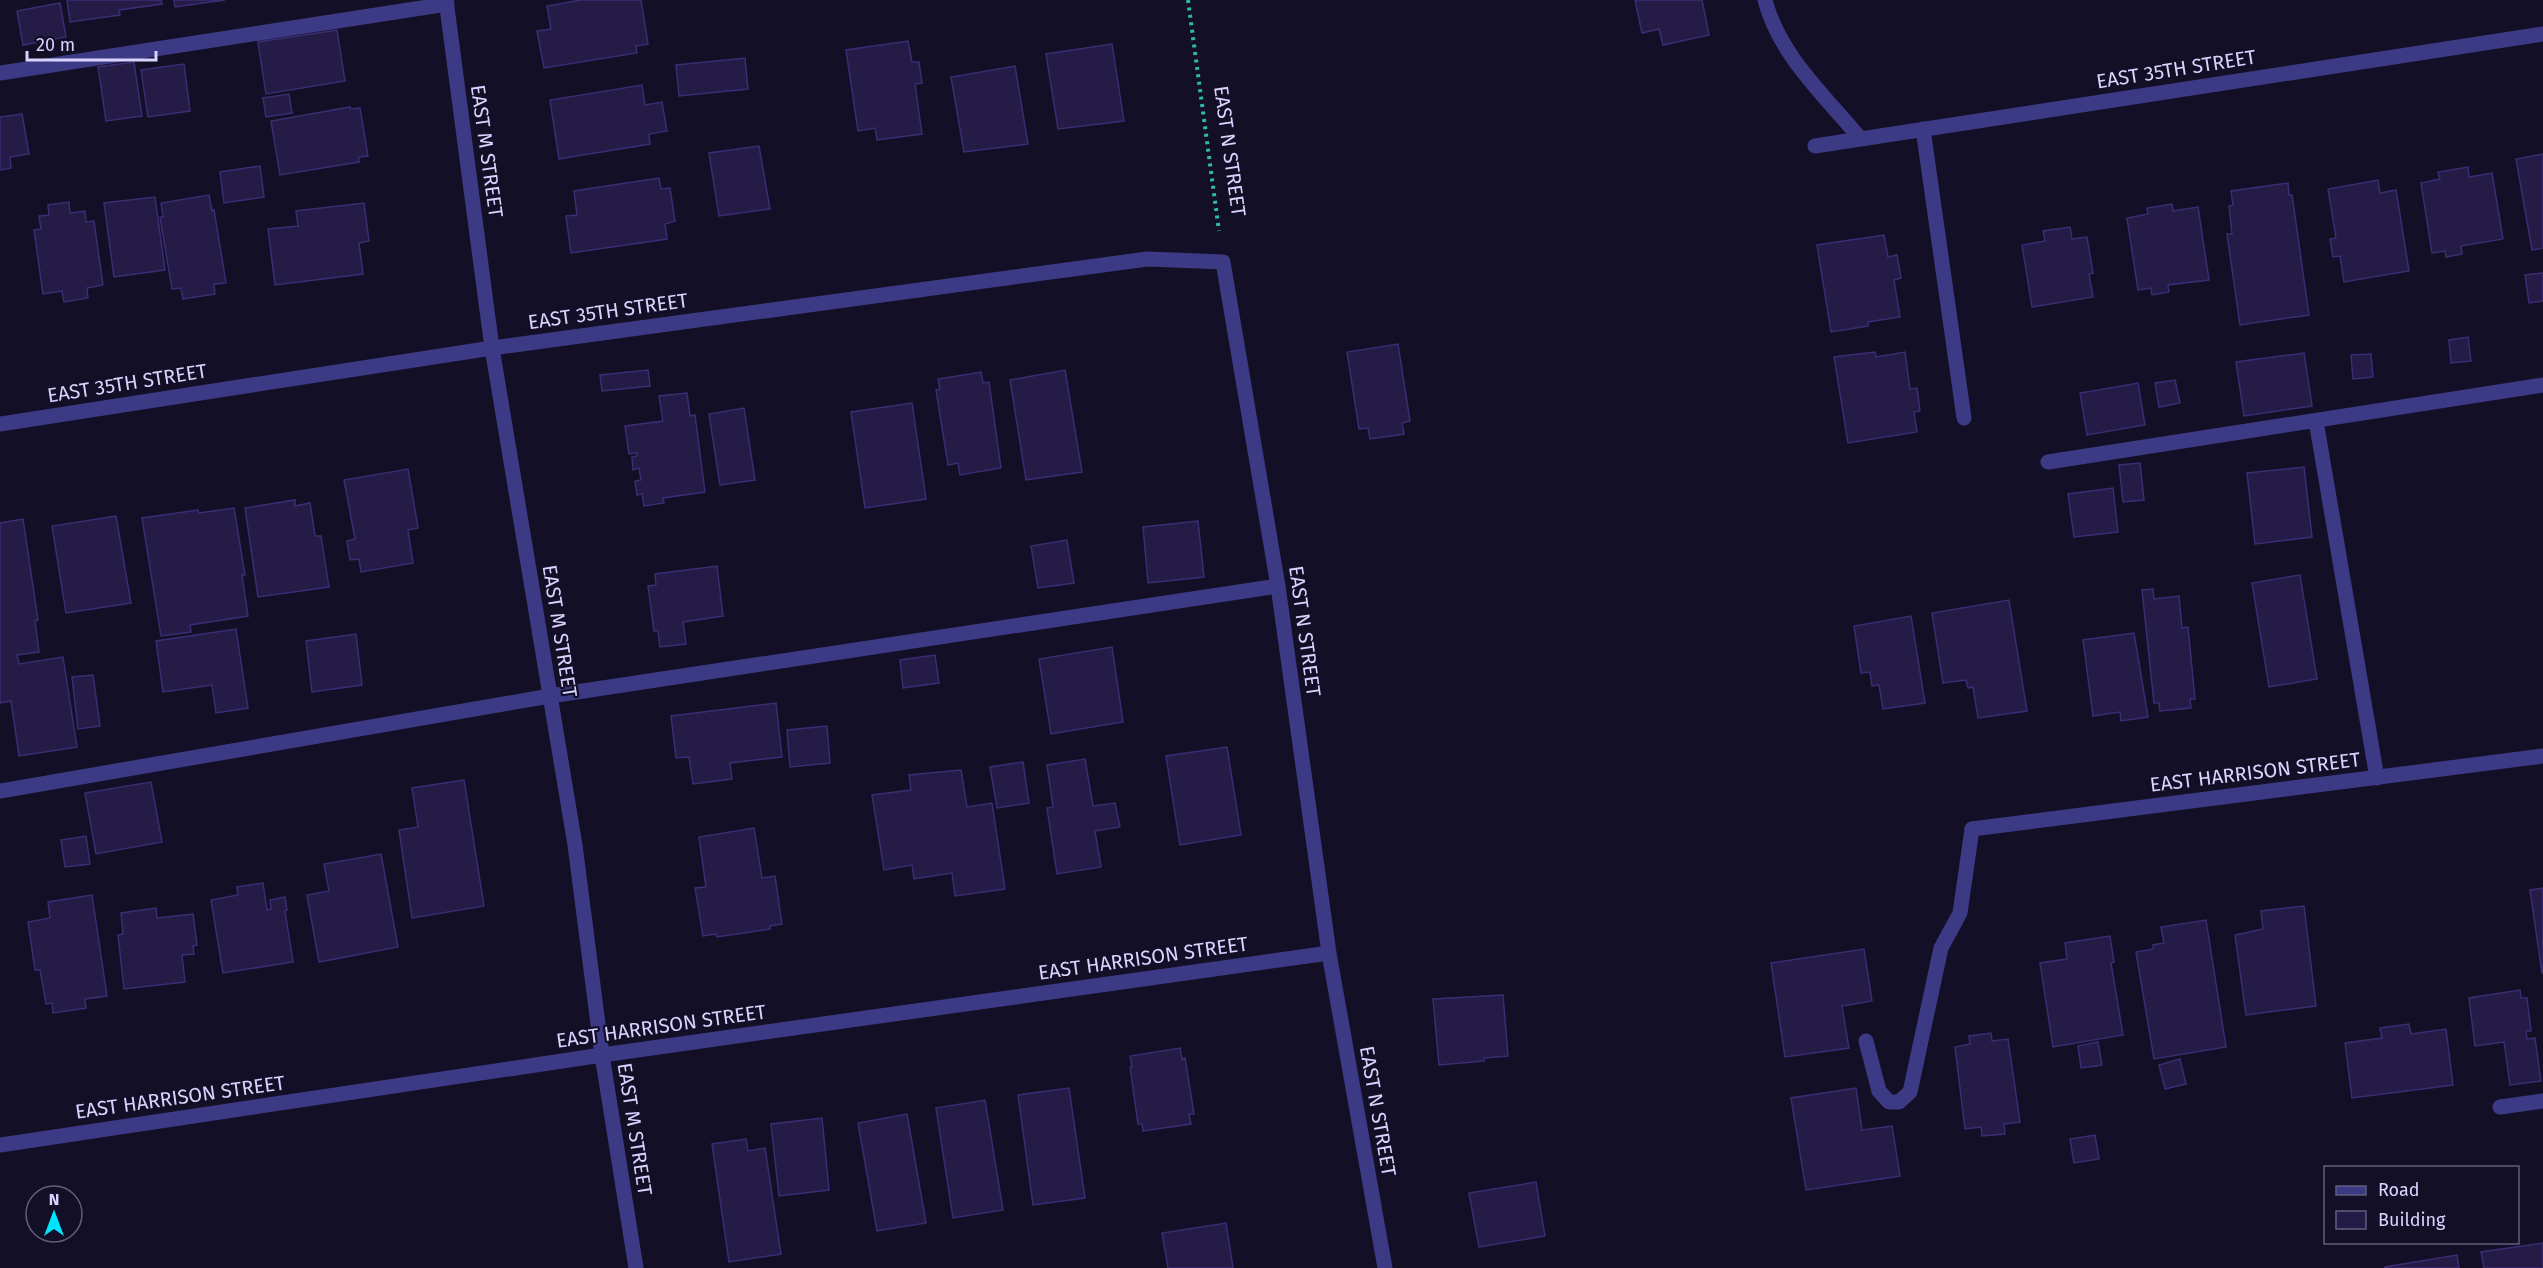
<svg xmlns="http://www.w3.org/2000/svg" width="2543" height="1268" font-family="'Fira Sans',sans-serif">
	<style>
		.building { fill: #241b47; stroke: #3b2d73; stroke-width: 1.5 }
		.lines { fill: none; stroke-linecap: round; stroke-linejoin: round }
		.path { stroke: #2fb8b0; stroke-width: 4; stroke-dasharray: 3 4.5; stroke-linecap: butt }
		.lane { stroke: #3d3a85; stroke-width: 15 }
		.street { stroke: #3d3a85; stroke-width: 15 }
		.labels { text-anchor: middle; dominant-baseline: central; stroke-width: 4.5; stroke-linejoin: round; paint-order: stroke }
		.street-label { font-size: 20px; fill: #d9d4ff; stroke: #130f26 }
	</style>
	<rect width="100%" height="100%" fill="#130f26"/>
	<path class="building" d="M67 0H161L162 4 119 10 120 15 70 22Z
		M174 0H225L175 7Z
		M581 0H641L648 44 636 46 637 53 544 68 537 31 551 29 547 6Z
		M1635 0H1702L1709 35 1663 45 1659 29 1642 33Z
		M60 3 66 37 23 45 17 11Z
		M337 30 345 81 266 94 258 42Z
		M908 41 912 62H919L922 83 915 84 922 134 877 140 875 128 858 131 846 50Z
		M1112 44 1124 121 1058 129 1046 54Z
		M745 58 748 89 679 96 676 65Z
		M134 62 142 116 106 121 98 67Z
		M184 64 190 111 148 117 141 70Z
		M1015 66 1028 144 964 152 951 77Z
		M642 85 645 105 662 102 667 131 649 134 650 144 559 159 550 100Z
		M289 94 292 113 266 117 263 98Z
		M350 107V109L360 108 368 156 359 157V162L280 175 271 121Z
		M22 114 29 154 10 157 11 168 0 170V117Z
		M759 146 770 209 719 216 709 153Z
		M2543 154V248L2532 250 2516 159Z
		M260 166 264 197 224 203 220 172Z
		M2468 167 2469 177 2492 173 2503 239 2461 246 2462 254 2446 257 2445 251 2432 253 2421 183 2440 179 2438 172Z
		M659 178 661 189 670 188 675 221 665 224 667 239 571 253 566 216 577 215 574 191Z
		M2378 180 2380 193 2396 190 2409 271 2344 282 2340 256 2333 257 2330 239 2336 238 2328 189Z
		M2288 183 2289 195H2292L2309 315 2240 325 2227 234H2232L2229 206 2233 205 2231 191Z
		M209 195 212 211 214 210 226 283 214 284 215 294 183 299 181 288 172 289 160 217H163L161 203Z
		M155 197 165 270 114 277 104 203Z
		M69 202 70 213 85 211 86 222 94 221 103 285 87 288 88 298 64 302 62 291 43 294 34 230 41 229 39 216 49 215 48 205Z
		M364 203 369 241 359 243 363 274 275 285 268 229 298 226 296 211Z
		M2172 204 2173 211 2198 207 2209 280 2168 285 2169 292 2152 295 2151 288 2138 290 2127 218 2148 214 2147 208Z
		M2070 227 2072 239 2087 237 2093 273 2089 274 2093 297 2032 307 2022 245 2045 241 2043 231Z
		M1884 235 1888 257 1897 255 1901 278 1894 280 1900 317 1868 322V326L1831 332 1817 245Z
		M2543 273V301L2529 303 2525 275Z
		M2468 337 2471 361 2451 363 2449 340Z
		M1398 344 1410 421 1402 423 1404 434 1370 439 1368 428 1359 429 1347 352Z
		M1875 352 1876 357 1905 352 1910 389 1917 388 1920 411 1914 412 1917 432 1848 443 1834 357Z
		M2304 353 2312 406 2244 416 2236 362Z
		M2371 354 2373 377 2353 379 2351 355Z
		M648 370 650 386 602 391 600 375Z
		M1065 370 1082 472 1026 480 1010 380Z
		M981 372 983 383 989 382 1001 468 960 475 958 463 948 465 936 390 940 389 938 379Z
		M2175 380 2180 403 2159 407 2155 383Z
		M2138 383 2145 425 2087 435 2080 393Z
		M687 393 690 416 695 415 705 492 663 498 664 503 644 506 642 494 637 495 635 481 641 480 639 468 633 470 632 457 637 456V453L629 454 625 426 663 421 659 396Z
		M912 403 926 499 865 508 851 412Z
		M744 408 755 480 720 485 709 414Z
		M2140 463 2144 500 2123 502 2119 465Z
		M2304 467 2312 537 2255 544 2247 473Z
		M408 469 418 528 408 530 413 563 361 572 359 559 350 560 347 541 355 539 344 480Z
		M2113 488 2118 532 2074 537 2068 494Z
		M295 500V506L310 503 315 536H321L329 587 258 597 245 508Z
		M234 508 245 575H242L248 616 190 625 191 632 161 636 142 518 198 510 199 513Z
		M116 516 131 603 66 613 52 526Z
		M23 519 38 620 35 621 39 652 17 655 19 664 63 657 77 747 19 756 11 701 0 703V523Z
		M1198 521 1204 577 1148 583 1143 527Z
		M1067 540 1074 583 1038 588 1031 546Z
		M717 566 723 616 683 622 686 644 660 647 658 631H654L648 586 656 585 655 574Z
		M2300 575 2317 679 2269 687 2252 583Z
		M2153 589 2154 599 2179 596 2182 628 2188 627 2195 699H2190L2191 708 2160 711 2159 703H2154L2142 590Z
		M2009 600 2027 711 1978 718 1973 687 1968 688 1966 680 1943 683 1932 613Z
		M1911 616 1925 703 1883 709 1879 685 1872 686 1870 672 1861 673 1854 626Z
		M236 629 248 708 216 713 212 685 163 692 156 641Z
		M2134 633 2148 717 2121 721 2120 712 2093 716 2083 640Z
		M356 634 362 685 312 692 306 641Z
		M1112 647 1123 722 1051 734 1039 659Z
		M935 655 939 683 903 688 900 660Z
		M93 675 100 726 78 729 72 677Z
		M776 703 782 757 730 763 732 779 693 784 689 757 676 758 671 716Z
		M827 726 830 763 790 767 787 730Z
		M1227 747 1241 835 1180 845 1166 756Z
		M1085 759 1093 806 1115 803 1120 827 1095 831 1101 867 1057 874 1047 808 1053 807 1047 765Z
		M1023 762 1029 803 997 808 990 767Z
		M961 770 967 807 992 803 1005 889 955 896 952 873 914 879 912 865 884 870 872 795 911 790 909 775Z
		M464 780 484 906 412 918 399 830 418 827 412 788Z
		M151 782 162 842 96 854 85 793Z
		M754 828 762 878 775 876 782 924 770 926V929L717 937 716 934 703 936 695 888 706 887 699 837Z
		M86 836 90 864 65 867 61 840Z
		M381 854 398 947 319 962 307 895 329 891 324 864Z
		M263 883 267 910 271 909 270 900 285 897 287 910 285 911 293 962 223 973 211 900 238 895 237 887Z
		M2543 888V973H2542L2530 890Z
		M92 895 107 996 85 999 86 1008 53 1013 52 1003 46 1004 40 970H35L28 922 50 918 48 902Z
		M2304 906 2316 1006 2246 1015 2235 935 2263 929 2261 911Z
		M156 908 157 918 193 914 197 945 193 946 194 954 182 955 185 982 124 989 118 935 123 934 121 913Z
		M2206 920 2226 1047 2154 1059 2136 952 2153 949V945L2164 943 2161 927Z
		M2110 936 2114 962 2111 963 2123 1035 2053 1047 2040 963 2067 959 2065 943Z
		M1864 949 1872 1001 1842 1006 1849 1048 1785 1057 1771 963Z
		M2520 990 2521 998H2527L2531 1031H2526L2527 1039 2535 1038 2541 1081 2510 1085 2504 1042 2475 1046 2469 998Z
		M1503 995 1508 1056 1484 1058V1061L1439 1065 1433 999Z
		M2409 1024 2411 1034 2446 1029 2453 1085 2352 1098 2345 1043 2382 1038 2380 1028Z
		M1991 1033 1992 1041 2008 1039 2020 1122 2004 1124 2005 1134 1982 1136 1981 1127 1965 1129 1955 1047 1970 1044 1969 1036Z
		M2098 1042 2102 1065 2081 1068 2078 1046Z
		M1180 1048 1182 1059 1185 1058 1194 1114H1189L1191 1124 1143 1131 1142 1124H1138L1130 1067H1132L1130 1056Z
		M2180 1059 2186 1084 2165 1089 2159 1065Z
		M1069 1088 1085 1198 1033 1205 1018 1095Z
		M1856 1088 1862 1130 1892 1126 1900 1176 1806 1190 1791 1098Z
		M985 1100 1003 1210 953 1218 936 1108Z
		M907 1114 926 1223 877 1231 858 1123Z
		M822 1118 829 1190 779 1196 771 1124Z
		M2095 1135 2099 1159 2074 1163 2070 1139Z
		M746 1139 748 1151 765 1148 781 1254 729 1262 712 1144Z
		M1536 1182 1545 1236 1479 1247 1469 1193Z
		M1226 1223 1233 1268H1168L1162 1233Z
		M2543 1243V1268H2484L2481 1252Z
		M2457 1255 2459 1268H2385V1267Z"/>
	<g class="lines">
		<path class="path" d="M1188 0 1219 231"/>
		<path class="lane" d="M1765 0C1779 55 1825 96 1860 138
			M0 73 447 4
			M1923 129 1964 418
			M2316 421 2377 778
			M2048 462 2543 385
			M0 791 550 696 1278 586
			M1866 1041 1879 1091 1889 1102H1899L1910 1092 1941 948 1960 913 1972 829
			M2500 1107 2543 1101"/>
		<path class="street" d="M446 0 492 348 575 845 602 1055 636 1268
			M1815 146 2543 34
			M0 424 492 348 1147 259 1223 262 1278 586 1329 953 1385 1268
			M1972 829 2543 756
			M0 1145 602 1055 1329 953"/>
	</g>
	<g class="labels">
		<g class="street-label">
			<text transform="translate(2176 69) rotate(-9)">EAST 35TH STREET</text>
			<text transform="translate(487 151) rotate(82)">EAST M STREET</text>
			<text transform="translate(1230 151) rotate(82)">EAST N STREET</text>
			<text transform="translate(608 311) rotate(-8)">EAST 35TH STREET</text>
			<text transform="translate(127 383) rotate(-9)">EAST 35TH STREET</text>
			<text transform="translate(560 631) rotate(81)">EAST M STREET</text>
			<text transform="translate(1305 631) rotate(82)">EAST N STREET</text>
			<text transform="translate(2255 772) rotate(-7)">EAST HARRISON STREET</text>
			<text transform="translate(1143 958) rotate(-8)">EAST HARRISON STREET</text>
			<text transform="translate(661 1026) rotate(-8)">EAST HARRISON STREET</text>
			<text transform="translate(180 1097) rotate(-8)">EAST HARRISON STREET</text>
			<text transform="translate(1378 1111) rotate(80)">EAST N STREET</text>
			<text transform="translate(635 1129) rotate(81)">EAST M STREET</text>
		</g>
	</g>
	<rect x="2324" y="1166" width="195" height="78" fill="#130f26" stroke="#625e7d" stroke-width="1.5"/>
	<rect x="2336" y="1186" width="30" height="9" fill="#3d3a85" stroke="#625e7d" stroke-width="1.5"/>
	<text x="2378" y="1196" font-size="18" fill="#d9d4ff">Road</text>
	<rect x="2336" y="1211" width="30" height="18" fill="#241b47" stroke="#625e7d" stroke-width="1.5"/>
	<text x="2378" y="1226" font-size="18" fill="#d9d4ff">Building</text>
	<g transform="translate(54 1214)"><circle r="28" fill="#130f26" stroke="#625e7d" stroke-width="1.5"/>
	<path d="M0-4.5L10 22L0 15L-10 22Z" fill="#00e5ff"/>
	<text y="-9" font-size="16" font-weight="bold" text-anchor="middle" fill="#d9d4ff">N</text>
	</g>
	<path d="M27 51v9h129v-9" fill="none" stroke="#d9d4ff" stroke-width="3"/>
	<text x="36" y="51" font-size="18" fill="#d9d4ff" stroke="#130f26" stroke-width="4.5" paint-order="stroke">20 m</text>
</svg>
